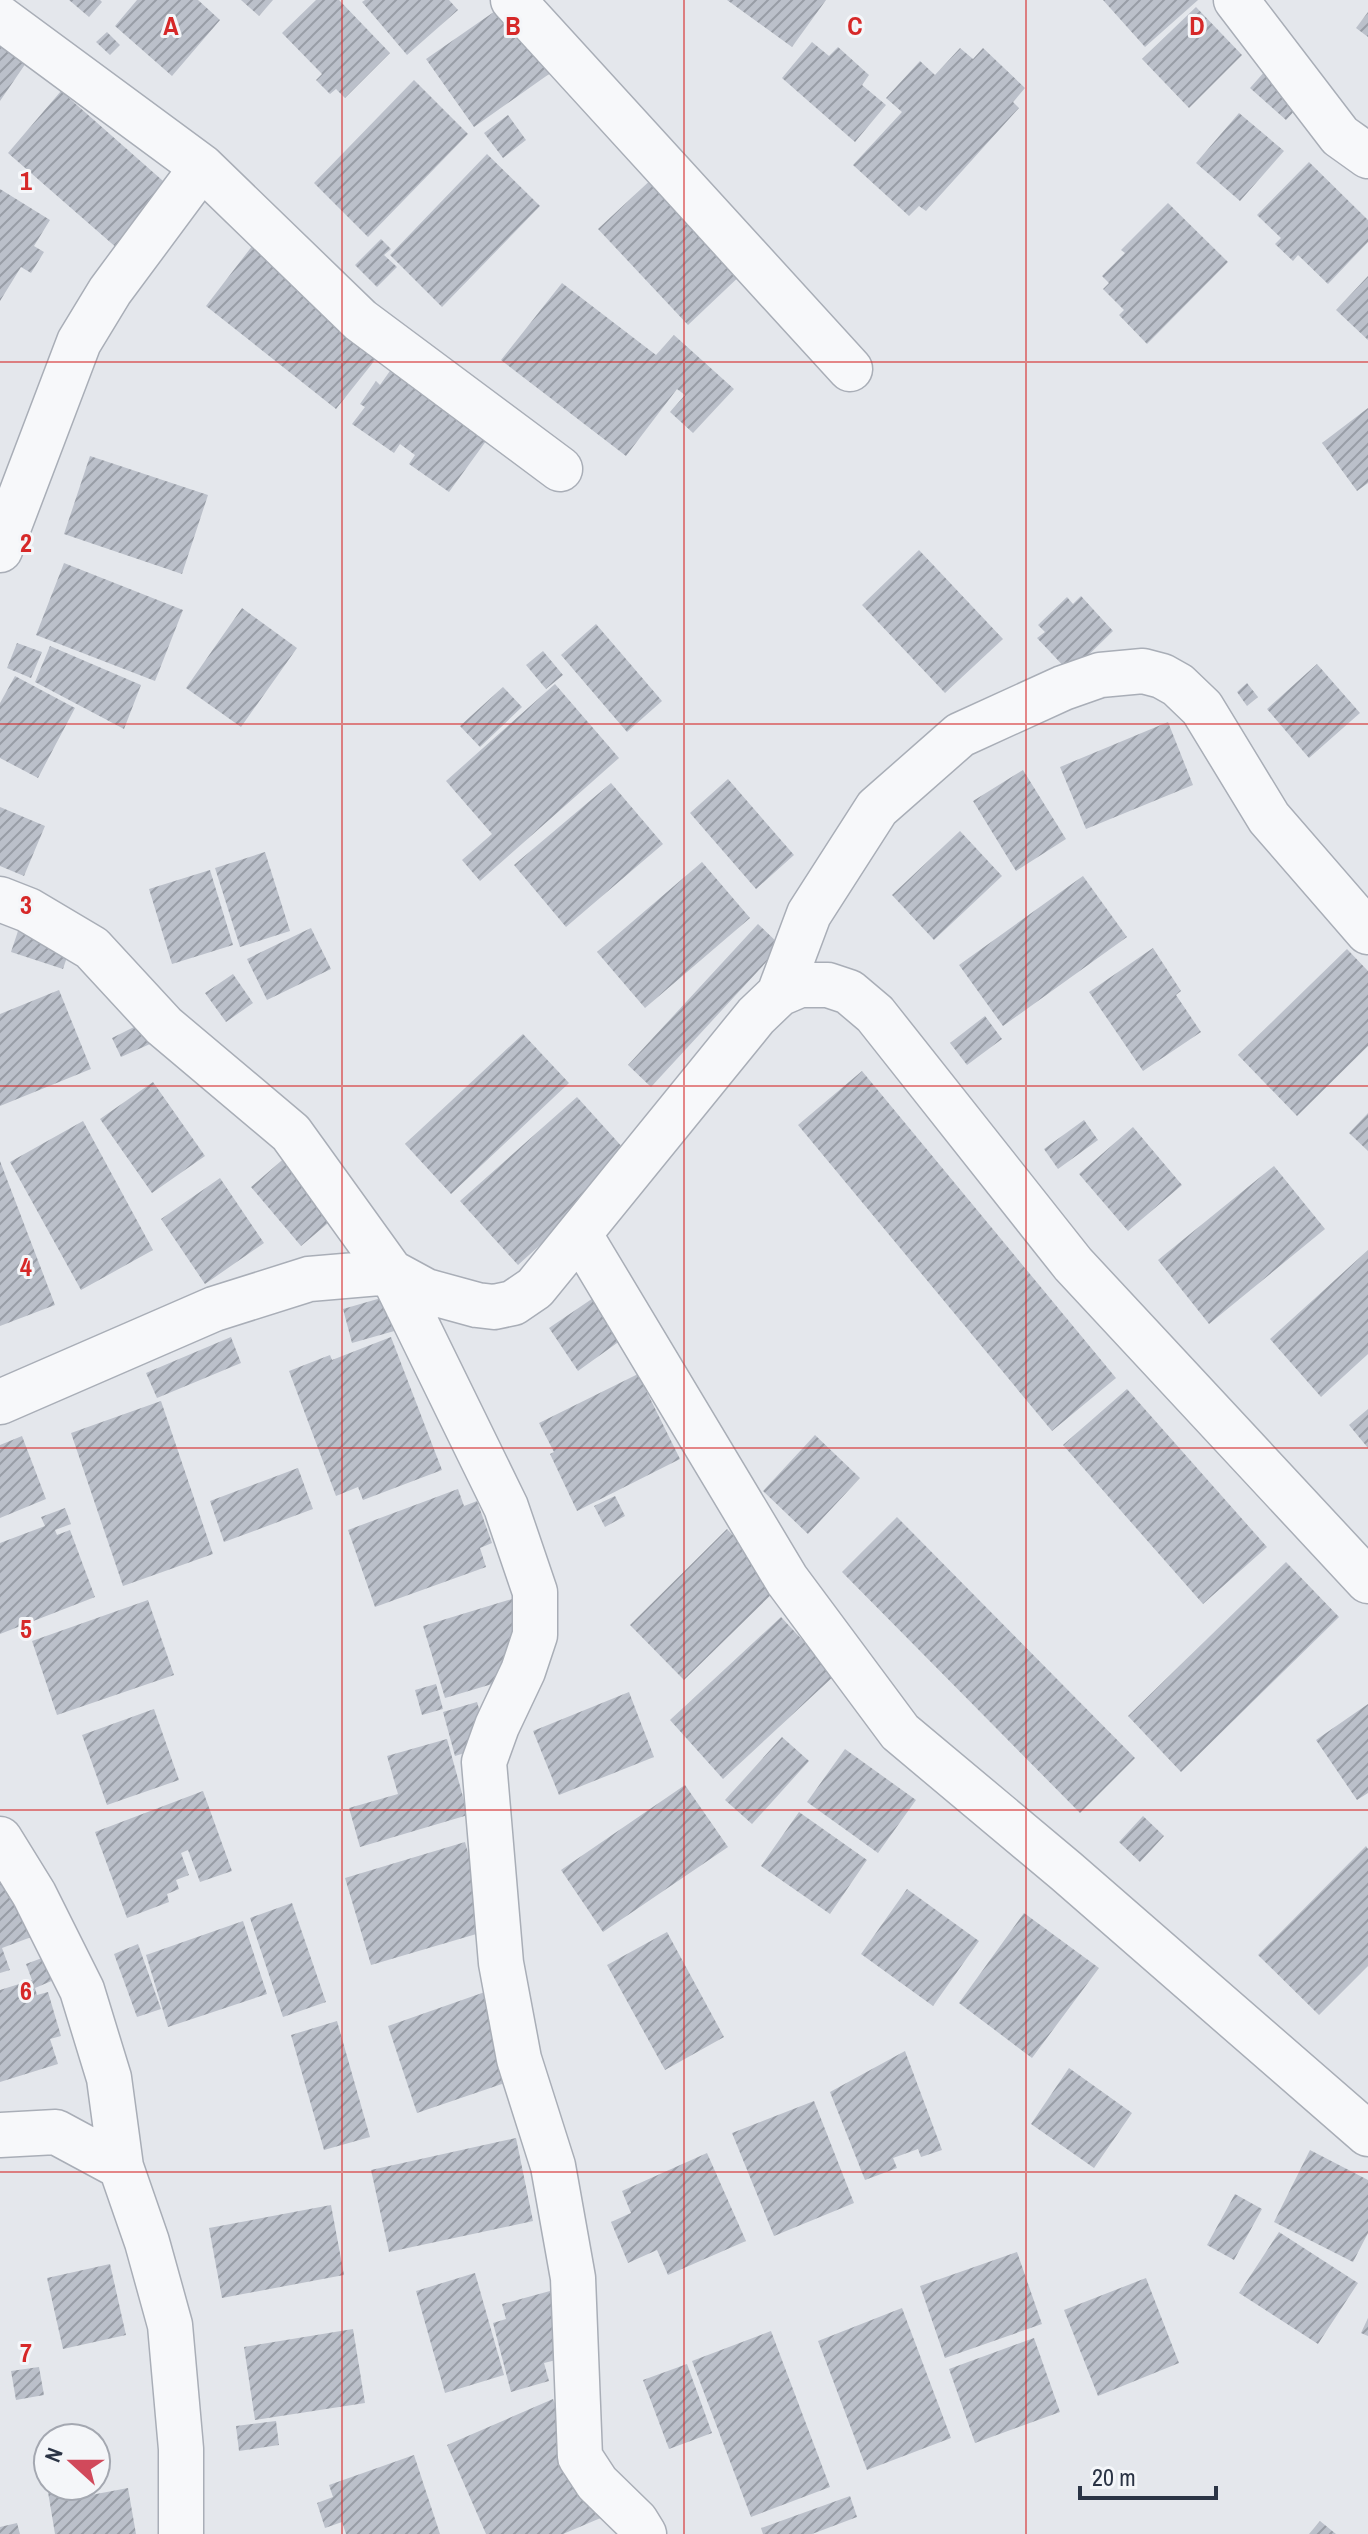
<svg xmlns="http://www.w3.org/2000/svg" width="1368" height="2534" font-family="'Archivo Narrow',sans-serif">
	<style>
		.building { fill: url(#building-hatch) }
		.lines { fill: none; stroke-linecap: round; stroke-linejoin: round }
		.minor-casing { stroke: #a9aeb7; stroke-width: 47 }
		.minor { stroke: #f7f8fa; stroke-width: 44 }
		.grid { fill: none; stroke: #d62828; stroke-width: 2; stroke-opacity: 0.55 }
		.grid-label { font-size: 26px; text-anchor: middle; font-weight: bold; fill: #d62828; stroke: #f4f6f9; stroke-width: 6; stroke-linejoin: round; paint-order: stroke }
	</style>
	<defs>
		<pattern id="building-hatch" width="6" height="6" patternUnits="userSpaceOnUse" patternTransform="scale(2)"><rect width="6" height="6" fill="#bbc0ca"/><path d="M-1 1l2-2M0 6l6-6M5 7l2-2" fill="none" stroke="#989da6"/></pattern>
	</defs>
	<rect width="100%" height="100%" fill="#e4e7ec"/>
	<path class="building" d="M69 0H100L102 2 89 17Z
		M137 0H198L220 20 172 76 115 26Z
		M241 0H273L259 16Z
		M316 0H339L390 53 345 98 336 89 330 94 316 80 322 74 282 33Z
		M365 0H449L458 10 407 55 362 2Z
		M511 0 559 67 474 127 426 59Z
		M727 0H826L792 47Z
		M1103 0H1198L1145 47Z
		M1196 7 1242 55 1189 108 1142 59Z
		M1368 12V37L1356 28Z
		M107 32 120 45 110 55 96 42Z
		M812 42 829 56 838 47 869 75 862 85 886 105 855 142 782 78Z
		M0 45 26 63 0 101Z
		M960 48 973 59 983 48 1025 88 1013 102 1019 108 926 211 919 206 909 216 853 165 902 112 886 98 920 61 935 75Z
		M1274 61 1310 94 1286 120 1250 88Z
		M414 80 468 134 368 237 314 183Z
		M61 91 171 188 118 249 8 153Z
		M1239 113 1284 151 1240 201 1196 163Z
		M508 115 526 140 503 158 484 133Z
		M487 154 540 206 442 307 390 255Z
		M1309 162 1368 220V242L1328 284 1298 255 1293 261 1275 244 1281 238 1257 215Z
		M655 176 744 272 688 325 598 229Z
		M0 189 50 220 34 246 44 252 31 273 21 267 0 301Z
		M1168 203 1228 262 1147 344 1119 315 1124 310 1103 289 1109 283 1102 276 1125 253 1121 250Z
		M381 239 391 249 384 255 397 267 377 287 355 265Z
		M256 241 387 345 336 409 206 306Z
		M1368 276V340L1336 310Z
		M562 283 656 355 674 335 734 389 693 433 670 412 685 395 677 389 626 456 501 360Z
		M392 368 489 437 449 492 409 464 415 455 400 444 394 453 352 424 365 407 360 404 376 381 380 385Z
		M1368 408V483L1357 491 1322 443Z
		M90 456 208 495 182 574 64 534Z
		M919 550 1003 639 945 693 862 605Z
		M64 563 183 610 155 681 36 635Z
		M1081 596 1113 631 1070 673 1037 638 1045 632 1038 625 1067 597 1073 604Z
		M242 608 297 648 241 727 186 688Z
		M596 624 662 701 627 732 561 655Z
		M17 643 42 652 31 678 7 668Z
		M50 646 141 685 124 729 35 682Z
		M543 651 563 675 546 689 526 665Z
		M1317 664 1360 713 1309 758 1267 709Z
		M15 676 75 708 38 778 0 758V703Z
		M1247 683 1258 697 1247 706 1237 692Z
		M555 684 619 758 480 881 462 860 492 834 446 781Z
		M503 687 522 707 480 747 460 726Z
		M1168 722 1193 785 1086 829 1060 767Z
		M1023 770 1066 839 1016 871 973 801Z
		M728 779 794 855 756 889 690 813Z
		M611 783 663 844 566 927 514 865Z
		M0 807 45 826 24 876 0 866Z
		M960 831 1002 876 934 940 892 895Z
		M265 852 290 931 240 947 215 868Z
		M702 862 750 918 645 1008 597 952Z
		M210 870 233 945 172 964 149 889Z
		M1083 876 1127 937 1003 1026 959 965Z
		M758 924 781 946 651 1087 628 1065Z
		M20 925 72 942 63 969 11 952Z
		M311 928 331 969 267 1000 247 959Z
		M1153 948 1181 991 1176 995 1201 1032 1143 1071 1089 992Z
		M1347 949 1368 971V1046L1297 1116 1238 1055Z
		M233 974 253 1003 226 1022 205 993Z
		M59 990 91 1069 0 1106V1014Z
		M985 1016 1002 1039 967 1065 950 1043Z
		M140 1024 150 1044 121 1057 112 1038Z
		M523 1034 569 1083 451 1194 405 1144Z
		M862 1071 1116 1378 1052 1431 798 1125Z
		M153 1082 205 1156 152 1193 100 1119Z
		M577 1097 634 1160 518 1265 460 1201Z
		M1368 1113V1151L1349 1133Z
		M1084 1120 1098 1140 1058 1169 1044 1149Z
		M83 1121 153 1250 81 1290 10 1162Z
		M1133 1127 1182 1185 1128 1231 1079 1174Z
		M303 1142 353 1202 301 1246 251 1187Z
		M0 1161 55 1305 0 1326Z
		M1274 1166 1325 1229 1209 1324 1158 1260Z
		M220 1178 264 1243 205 1284 161 1219Z
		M1368 1250V1354L1321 1397 1270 1339Z
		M608 1288 624 1338 578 1371 549 1328Z
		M395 1294 405 1328 352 1343 343 1309Z
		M231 1337 241 1363 157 1398 146 1373Z
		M391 1337 442 1470 363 1500 358 1487 336 1496 289 1371 330 1355 332 1360Z
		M638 1374 680 1459 577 1511 550 1454 554 1452 539 1423Z
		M1127 1389 1267 1547 1203 1604 1063 1445Z
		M161 1401 213 1554 123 1586 71 1433Z
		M1368 1409V1448L1349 1425Z
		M815 1435 860 1478 808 1534 763 1491Z
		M22 1436 46 1499 0 1518V1445Z
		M298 1468 313 1509 224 1542 210 1501Z
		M458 1489 464 1506 477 1501 492 1543 480 1548 486 1567 375 1607 348 1530Z
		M615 1496 625 1516 605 1527 594 1506Z
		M65 1508 71 1524 55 1530 57 1535 70 1530 95 1597 0 1634V1543L45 1526 41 1517Z
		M897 1517 1135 1758 1080 1813 842 1572Z
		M727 1529 781 1585 684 1680 630 1625Z
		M1286 1562 1339 1617 1181 1772 1128 1716Z
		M512 1599 533 1672 445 1698 423 1626Z
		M148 1600 174 1675 57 1715 32 1641Z
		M781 1617 835 1675 723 1779 670 1720Z
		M436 1684 443 1709 422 1715 415 1690Z
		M629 1692 654 1757 559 1795 533 1731Z
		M477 1702 490 1745 455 1756 443 1712Z
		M1368 1704V1793L1357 1800 1316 1740Z
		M154 1709 179 1780 107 1805 82 1735Z
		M782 1737 809 1761 752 1824 725 1800Z
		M447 1739 468 1815 360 1847 349 1808 398 1794 387 1756Z
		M845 1749 916 1800 878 1853 807 1802Z
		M685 1785 728 1847 603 1932 561 1870Z
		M203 1791 232 1871 200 1882 188 1850 181 1853 189 1875 176 1880 179 1889 167 1894 169 1902 127 1918 95 1832Z
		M799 1812 867 1860 830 1914 761 1866Z
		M1143 1816 1164 1836 1140 1862 1119 1842Z
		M465 1842 490 1930 371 1965 345 1878Z
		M1366 1846 1368 1849V1966L1319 2015 1258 1955Z
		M0 1849 42 1933 2 1948 10 1970 0 1973Z
		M907 1889 979 1941 933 2006 861 1954Z
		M292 1903 326 2002 283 2017 250 1918Z
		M1024 1913 1099 1968 1032 2058 959 2003Z
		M243 1921 267 1994 168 2027 146 1955Z
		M667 1932 724 2037 665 2070 607 1965Z
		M138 1944 161 2009 137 2017 114 1954Z
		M58 1952 68 1974 35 1988 37 1995 48 1992 61 2036 50 2039 58 2064 0 2082V1990L32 1980 26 1964Z
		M502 1986 531 2074 417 2113 388 2026Z
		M337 2021 370 2137 324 2150 291 2035Z
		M905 2051 942 2150 921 2157 918 2149 893 2158 897 2168 865 2180 830 2092Z
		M1069 2068 1132 2113 1094 2168 1031 2124Z
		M814 2101 854 2203 774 2236 732 2133Z
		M516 2138 533 2221 389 2252 371 2170Z
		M1310 2150 1368 2180V2233L1353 2262 1274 2222Z
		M707 2153 746 2241 668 2275 657 2250 628 2263 611 2222 631 2213 622 2191Z
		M1235 2194 1262 2209 1234 2260 1207 2245Z
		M331 2205 344 2275 222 2298 209 2228Z
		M1279 2232 1358 2283 1318 2344 1239 2293Z
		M1017 2252 1042 2324 945 2358 920 2286Z
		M110 2264 126 2335 63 2349 47 2278Z
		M475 2273 504 2375 445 2393 416 2291Z
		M1146 2278 1179 2363 1098 2396 1064 2310Z
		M550 2291 568 2357 544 2363 549 2381 511 2392 493 2323 506 2319 502 2304Z
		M902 2308 951 2438 867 2470 818 2341Z
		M1368 2318V2336L1361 2333Z
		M353 2329 365 2403 255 2420 244 2347Z
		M771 2331 830 2487 751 2517 692 2361Z
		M1034 2338 1060 2412 975 2443 949 2369Z
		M687 2364 712 2433 669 2449 643 2380Z
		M39 2367 44 2395 16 2400 11 2371Z
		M553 2399 603 2517 563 2534H486L447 2445Z
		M276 2421 279 2445 239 2451 236 2426Z
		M414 2455 440 2534H346L342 2522 325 2528 317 2503 333 2497 329 2485Z
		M43 2464H48V2484H46Z
		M47 2486H90L91 2495 128 2488 136 2534H55Z
		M850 2496 857 2517 812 2534H763L761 2528Z
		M1320 2521 1336 2534H1309Z
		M17 2523 20 2534H0V2527Z"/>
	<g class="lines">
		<g class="minor-casing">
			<path id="minor" d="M513 0 850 369
				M1236 0 1340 136 1368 156
				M0 18 202 167 360 320 560 469
				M0 550 79 342 110 291 202 167
				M0 899 28 910 92 948 164 1026 291 1133 391 1272 506 1507 535 1592V1635L523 1671 497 1726 484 1762 501 1963 519 2059 553 2166 573 2278 580 2457 597 2483 636 2521 644 2534
				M779 994 809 914 877 808 960 735 1063 688 1100 675 1143 671 1162 676 1178 685 1202 708 1269 818 1368 932
				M580 1235 787 1580 900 1732 1066 1871 1368 2134
				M0 1402 214 1309 309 1279 391 1272 426 1291 477 1305 494 1307 513 1303 535 1288 756 1016 779 994 800 985H828L849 992 875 1014 1073 1264 1368 1581
				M0 1839 34 1894 82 1990 109 2078 121 2167 147 2242 170 2325 181 2449V2534
				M0 2135 56 2132 121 2167"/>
		</g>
		<use href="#minor" class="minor"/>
	</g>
	<path class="grid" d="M342 0V2534M684 0V2534M1026 0V2534M0 362H1368M0 724H1368M0 1086H1368M0 1448H1368M0 1810H1368M0 2172H1368"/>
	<g class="grid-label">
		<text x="171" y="35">A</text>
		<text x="513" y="35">B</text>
		<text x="855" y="35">C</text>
		<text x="1197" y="35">D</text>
		<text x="26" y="190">1</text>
		<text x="26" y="552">2</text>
		<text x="26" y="914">3</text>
		<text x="26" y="1276">4</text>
		<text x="26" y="1638">5</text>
		<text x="26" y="2000">6</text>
		<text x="26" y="2362">7</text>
	</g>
	<g transform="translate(72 2462) rotate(291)"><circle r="38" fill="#f4f6f9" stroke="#a4a8b1" stroke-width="2"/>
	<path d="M0-6L14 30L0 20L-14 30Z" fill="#d1495b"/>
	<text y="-12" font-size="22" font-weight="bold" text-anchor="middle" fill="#2b3445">N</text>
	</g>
	<path d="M1080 2486v12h136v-12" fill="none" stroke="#2b3445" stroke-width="4"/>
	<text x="1092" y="2486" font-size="24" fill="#2b3445" stroke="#f4f6f9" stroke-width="6" paint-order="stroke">20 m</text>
</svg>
